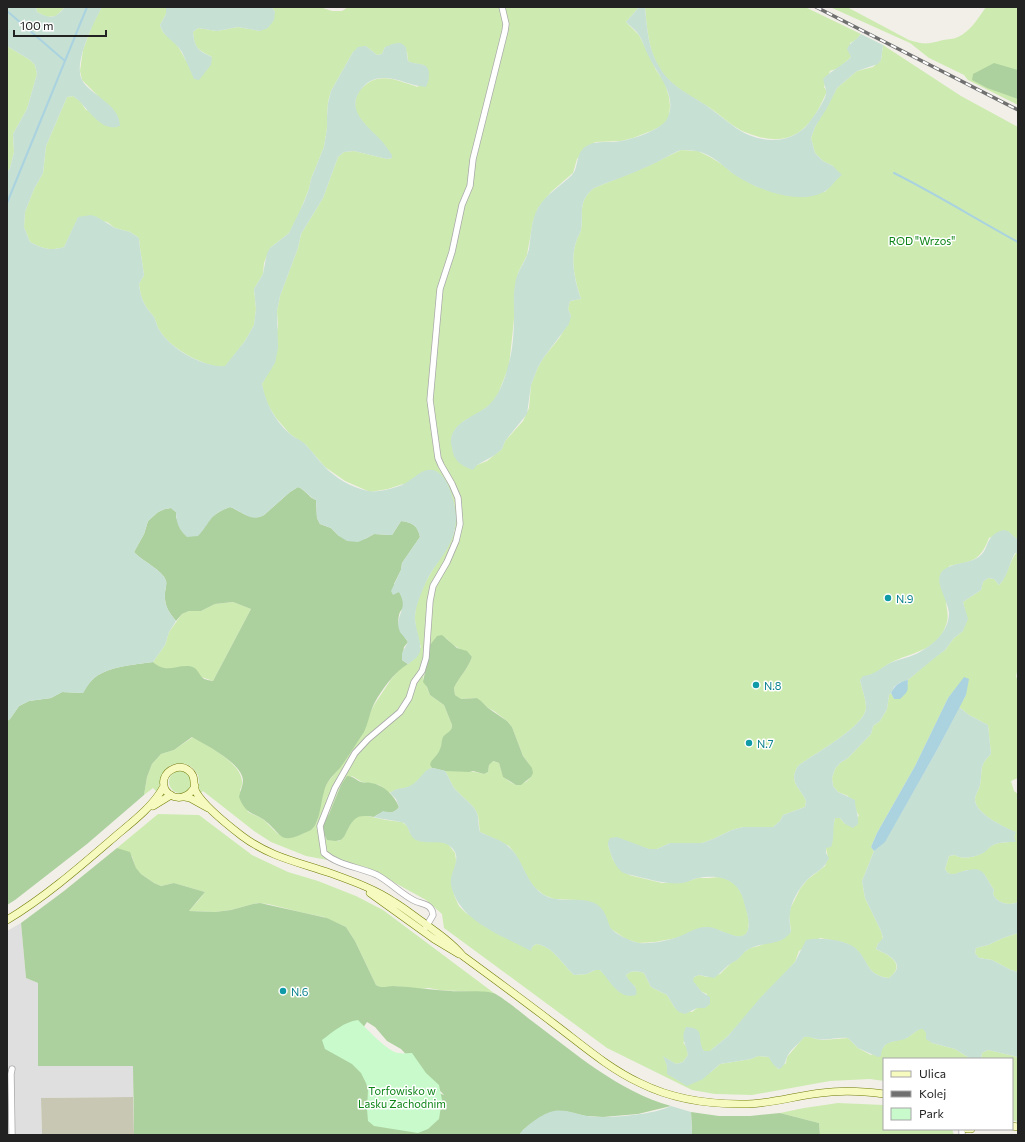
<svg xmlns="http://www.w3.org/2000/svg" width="1025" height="1142" font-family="Commissioner,sans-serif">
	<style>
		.residential { fill: #e0dfdf }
		.construction { fill: #c7c7b4 }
		.grass { fill: #cdebb0 }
		.forest { fill: #add19e; fill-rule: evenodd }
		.wetland { fill: #c6e0d4 }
		.park { fill: #c8facc }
		.water { fill: #aad3df }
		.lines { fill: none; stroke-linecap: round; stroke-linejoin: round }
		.stream { stroke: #aad3df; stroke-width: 2 }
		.minor-casing { stroke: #a9a9a9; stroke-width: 7 }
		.secondary-casing { stroke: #707d05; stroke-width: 8 }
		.minor { stroke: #fff; stroke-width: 5.5 }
		.secondary { stroke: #f7fabf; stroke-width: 7 }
		.rail-casing { stroke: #707070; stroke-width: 3.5 }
		.rail { stroke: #fff; stroke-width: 2; stroke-dasharray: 6; stroke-linecap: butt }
		.culture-dot { fill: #0f9aa8; stroke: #fff; stroke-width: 1.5 }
		.labels { text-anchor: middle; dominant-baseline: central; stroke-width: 3; stroke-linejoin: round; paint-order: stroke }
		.park-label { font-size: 11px; fill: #0c8416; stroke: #fff }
		.culture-label { font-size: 11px; fill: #0d838f; stroke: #fff; text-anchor: start }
	</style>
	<rect width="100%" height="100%" fill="#f2efe9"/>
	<path class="residential" d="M21 923 26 978 38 983 39 1066H134L133 1097 41 1098 42 1135H7V931Z"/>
	<path class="construction" d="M133 1097 134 1135H42L41 1098Z"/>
	<path class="grass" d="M36 7H65L56 16 47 17 37 12Z
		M102 7H166V14L160 25C163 36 169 36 176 44 180 49 183 55 186 61L212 57C197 49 195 49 193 32L198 28 217 31 238 27 260 31 275 12 272 7H320L332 11H342L348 7H639L626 22 639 35 656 70 665 83 669 97 670 106 669 117 665 124 651 131 633 138 621 141 595 142 577 159 573 173 551 192 538 208 533 221 527 255 518 273 513 329 509 366 498 394 491 404 479 413 464 421 456 428 451 439 477 465 487 461 502 449 505 441 523 421 529 408 531 385 538 367 544 357 560 337 571 316 568 309 570 301 581 299C575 280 570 261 576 242 577 238 580 234 581 230 584 212 577 202 594 188L646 167 681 150 698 151 710 157 723 165 731 172 757 187 825 192 836 180 833 166 823 161 815 153 811 138 815 127 837 88 857 71 873 67 881 60 883 45 961 96 1018 127V540L1007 531 989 538C980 562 972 561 949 566 948 577 946 589 946 600 946 608 949 614 947 622 939 651 912 652 890 663 885 666 881 669 877 672 872 675 866 677 860 680 862 689 866 699 866 708 865 727 813 754 798 766 788 783 800 787 806 801L805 807 783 815 780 821 773 827H743L732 830 713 839 702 843H670L657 849H649L638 846 608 842V845L613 860 629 875 662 883H682L698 878H708L719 877 729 879 736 885 744 898 749 921 748 930 746 934 741 937 730 935 719 930 655 942 638 943 626 939 611 929 576 900 554 899 544 895 534 887 529 880 516 855 509 846 480 832C479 826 479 817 477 813 473 804 464 799 458 792 451 786 450 778 445 771 458 771 472 770 484 774L488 772 489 765 492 761 499 763C503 776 502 778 516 785L526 782 531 777 529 764 523 756 512 727 507 721 494 711 488 708 477 698 460 699 455 695 454 688C459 677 468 669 472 657L452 644 446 638 428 658 423 678 430 695 444 705 452 725 451 731 443 738 440 751 430 765 432 768C423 773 418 783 409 787 401 790 398 787 390 793L379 785 362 782 352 776 341 785 329 814 324 821 323 832 327 840 339 841 343 838 352 821 356 817 362 815 386 820 402 822 407 826 410 833 420 841H440L448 844 455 853 456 860 454 895 459 906 466 913 503 936 531 950 532 947 536 944C553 946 562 964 574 975L587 974 595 970H600L607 977 636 987 628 981 626 975C632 970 637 971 644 973L651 987 667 995 675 1008 692 1012 697 1008H705L707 994C700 992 697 987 692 981L694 977 699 975 707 977 720 974 732 962 738 959 743 953 750 948 759 946 791 932 789 914 791 907 800 889 807 880 825 866 828 858 826 848 833 838 832 831 835 818H840L845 824 859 816 848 796 838 792 833 786 832 778 835 769 840 763 848 758 871 734 873 726 880 721 887 709 889 695 891 693 894 699 908 684V680L930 661 945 650 954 638 963 631 965 610 963 602 981 590 983 582 988 578 994 579 999 585C1007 578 1009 562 1016 553H1018V666L1016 677 1018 679V778L1011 781 1014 791 1018 794V902C1009 906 998 904 993 894L994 890 984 874 967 870 953 875 948 873 945 869 949 856 955 855C963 860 978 857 985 851 988 849 989 847 993 845 1000 842 1007 842 1015 842L1014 837 1015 832C1004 827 976 814 975 800 975 794 979 790 980 785 983 769 978 767 991 754L988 725 969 715 959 707 966 695 964 678 948 698 915 766 877 833 871 847 874 851 862 881 865 898 881 931 883 939 878 944 876 949C889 955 907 964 889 978 865 976 869 958 853 947 845 941 831 940 820 938L799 951 795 962 728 1036 710 1051H704L701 1048 700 1040 683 1042 687 1048 688 1055 683 1062 676 1064 664 1057 667 1066 711 1072 720 1064 751 1059 758 1056 769 1057 778 1069 786 1063 787 1057 804 1037 808 1036 816 1039 823 1040 848 1038 858 1048 871 1055 882 1049 887 1043 907 1038 919 1029H924L932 1043 955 1049 971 1059H884V1081L870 1079 830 1081 752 1095 715 1094 692 1090 607 1048 444 928 442 914 426 900 366 867 306 856 271 842 254 831 203 791 201 793C197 787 201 778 196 772 189 759 168 761 162 774 159 780 161 786 157 792L153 788 144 795 147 777 152 764 161 754 174 750 193 737C208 746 252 768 240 790L248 812 263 819 278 834 297 836 312 829 317 822 323 792 328 782 340 767 356 742 374 705 392 678 401 668 408 664 421 647C418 638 415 627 415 617 416 585 444 559 455 530L403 484 388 489 370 492 345 481 325 467 306 445 290 434 276 418 265 400 262 384 268 373 278 326 277 311 280 296 298 248 301 234 323 198 338 157 344 152 354 151 387 159 392 158C385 149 378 139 371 131 366 125 358 119 356 112 354 104 356 94 361 89 379 70 397 81 418 87L424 65 412 63 408 61 407 52 385 47 382 54 377 55 366 46 353 52 331 91 328 102 327 117V128L324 147 311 179 309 189 296 221 289 233 270 248 264 263 263 274 254 289 256 309 254 325 245 341 225 367C204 367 171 349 160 331 157 327 156 321 154 317 151 313 147 309 145 305 141 298 140 291 139 284L144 275 140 248 139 238 130 232 115 228 107 222 78 218 64 247C50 251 43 249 30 242L24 227 25 212 34 189 43 173 46 146 67 97 73 96 80 101 86 110 115 113 82 80 80 71 83 50 93 23Z
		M645 7H805L861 34 856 40 850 43 851 57 839 68 830 71 824 87 827 91C813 125 795 148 756 136 750 134 743 132 737 128 727 122 719 114 710 108 692 96 672 88 660 69 648 50 647 28 645 7Z
		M830 7H847L909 40C925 45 928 44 943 40 948 39 954 39 958 37 971 31 978 18 986 7H1018V105L968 80 964 75 929 58 910 43Z
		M7 46 30 60 35 65 37 74 27 109 13 134 14 152 10 168 7 173Z
		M233 602 251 609 213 681 176 668 168 669 159 667 153 662 165 645 169 632 182 614 189 611H201L215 604Z
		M169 782a11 11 0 1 1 22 0a11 11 0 1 1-22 0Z
		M158 814 199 815 252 855 288 872 318 881 356 896 383 910 494 993 439 990 429 988 418 989 394 986 386 988 380 987 376 985 355 941 346 927 324 917 300 912 268 904 257 903 231 910 215 912 189 911 198 901 205 892 174 883 161 886 154 883 141 874 136 869 132 856 117 848Z
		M1018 933V972L1011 970 992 960 979 958 975 953 976 948 988 945 1003 938Z
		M988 1050 1018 1057V1122L1012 1120V1059H981L982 1053Z
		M838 1103 884 1105V1129H952L954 1135H820L819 1123 780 1113 804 1108Z"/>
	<path class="forest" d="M994 63 1018 70V99L987 88 972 80 973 74Z
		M298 487C306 490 308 497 316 500L317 518 320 524 331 528 339 536 365 539 374 534 392 535 401 521C412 522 418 526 420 537L402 563 401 570 394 584C398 590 405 599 403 607 403 609 401 610 400 612 395 625 402 633 408 642L404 647 402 660 408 664C394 672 380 692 373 706 369 715 368 724 364 732 356 744 348 757 340 768 336 772 331 777 328 782 320 794 322 822 311 830 308 832 303 833 300 835 281 843 281 835 269 824 256 811 247 818 239 797 240 790 245 783 242 776 237 761 206 745 192 737L174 750 161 754 152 764 147 777 144 795 87 844 15 900 7 905V721L10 719 19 706 29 701 51 698 62 692 83 693C85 689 88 684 92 680 106 666 134 665 153 662 167 674 174 665 189 666 198 667 198 674 203 678 205 680 210 680 213 681L251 609 233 602 215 604 201 611H189L182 614 176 621C169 612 164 606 165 593 165 590 167 585 166 581 164 571 142 561 134 552L144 534 148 521 158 512 165 509 171 508 176 512V518L202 531C209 518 216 512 230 507 241 511 252 522 264 515L290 492Z
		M442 635 457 648 467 651 472 657C468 669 459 677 454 688L455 695 461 699 477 698 481 701 488 708 507 721 512 727 523 756 532 768 533 773 531 777 521 785H516L503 777 499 763 493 761 489 765 488 772 484 774 473 771 469 772 445 771 432 768 430 765C431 759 438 756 440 749 442 745 441 741 443 737 447 732 452 732 452 725L444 705 430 695 427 687 423 682 430 645 437 636Z
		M347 776C353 776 356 780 361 782 364 783 368 782 371 783 384 785 394 795 399 807 392 817 383 809 374 817 360 815 355 815 348 829 346 832 345 836 343 838 340 842 332 841 327 840L323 832 324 821 329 814 341 785Z
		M117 848 130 852 136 868 141 874 154 883 161 886 174 883 205 892 189 911 215 912 231 910 253 904 260 903 327 918 346 927 355 941 376 985C383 989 387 986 393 986 413 987 432 990 451 991 462 992 483 990 493 993 499 994 525 1016 532 1021 576 1054 618 1091 671 1106L638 1114 603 1117 586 1116 564 1111 524 1129 519 1135H134L133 1066H38V983L26 978 21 923 64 891ZM367 1022 375 1027 387 1041 401 1049 444 1095 344 1056Z
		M691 1112 719 1116H750L780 1113 819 1123 820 1135H692Z"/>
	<path class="wetland" d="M7 7H36L37 12C50 19 55 19 65 7H102C94 22 73 63 82 80 90 95 120 104 120 126 100 134 87 105 73 96L67 97 46 146 43 173 34 189 25 212 24 227 30 242C43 249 50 251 64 247L78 217 91 215 97 217 115 228 130 232 139 238 140 248 144 275 139 284C140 291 141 298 145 305 147 309 151 313 154 317 156 321 157 327 160 331 171 349 204 368 225 366L245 341 254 325 256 309 254 289 263 274 267 253 270 248 289 233 304 202 309 189 311 179 324 147 327 128V117L328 103 331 91 353 52 358 47 366 46 377 55 382 54 385 47C391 44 402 39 406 48 407 52 407 57 408 61 413 64 419 63 424 65 432 69 429 81 426 87 411 86 399 78 384 78 375 78 368 81 363 87 344 108 365 124 379 138 384 143 388 149 392 155V158L387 159 354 151 344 152 338 157 323 198 301 234 298 248 280 296 277 311 278 348 275 363 262 384C266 403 274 420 289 433 294 438 302 440 306 445 313 452 318 460 324 466 335 478 353 488 368 491 376 493 397 488 404 484 411 480 417 474 424 471 446 462 455 502 456 516 456 526 454 534 450 543 444 557 432 568 426 582 422 592 416 604 415 616 414 627 424 646 419 654 417 658 411 662 408 664L402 660V653L408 642C406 638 402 635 400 632 393 615 410 610 399 592L393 595 391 591 401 570 402 563 420 537C418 526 412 522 401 521L392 535 374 534 365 539 358 542 347 541 339 536 331 528 320 524 317 518 316 500C308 496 306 490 298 487L290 492 264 515C251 523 242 511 230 507 208 515 212 521 198 536L187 537C179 530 176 522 176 512L171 508 165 509 158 512 148 521 144 534 134 552C142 561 164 571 166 581 167 584 165 590 165 593 164 606 169 612 176 621L169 632 165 645 153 662C134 665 106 666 92 680 88 684 86 689 83 693L62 692 51 698 29 701 19 706 10 719 7 721V173L10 168 14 152 13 134 27 109 37 74 35 65 30 60 7 46Z
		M166 7H272L275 12 274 20 268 28 260 31 238 27 217 31 198 28 193 32C195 48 197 50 212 57L211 65 199 80 194 79C190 70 186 61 182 52 175 41 163 37 160 25L166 14Z
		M639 7H645C647 28 648 50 660 68 671 87 690 94 707 106 717 113 726 121 736 128 761 145 796 146 813 117 817 112 828 96 826 90 825 86 824 83 823 79 832 70 842 66 851 57L847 49C851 41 856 41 861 34L883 45 881 60 878 64 857 71 837 88 827 108 815 127 811 138 815 153 823 161 833 166 842 175C836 179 831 188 824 192 798 206 755 189 732 173 722 165 710 153 696 151 692 150 685 150 681 150 675 152 658 162 651 165 632 174 613 180 594 188 577 202 584 212 581 230 580 234 577 238 576 242 570 261 575 281 581 299L570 301 568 309 571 316 569 324 544 357 538 367 531 385 527 414 505 441 502 449 495 455 477 465 473 470C462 466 453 461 452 448 452 446 450 442 451 439 454 420 478 416 490 404 499 395 505 379 508 366 513 351 514 331 514 316 514 305 513 296 515 285 516 272 526 262 529 249 531 236 531 220 538 208 546 194 561 186 572 175 578 168 576 157 582 150 592 138 608 144 621 141 634 139 664 129 668 117 677 95 658 75 649 57 645 50 643 41 639 35 636 30 630 26 626 22Z
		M1003 530 1008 531 1018 540V553H1015C1009 563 1008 577 999 585L994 579 988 578 983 582 981 590 963 602 968 619 963 631 954 638 945 650 931 661 908 680 899 683 894 687 891 693 889 695 887 709 880 721 873 726 871 734 848 758 840 763 835 769 832 778 833 786 838 792 855 800C855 809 859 815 858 824L853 828 845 824 840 818H835C832 828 835 838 831 847L826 848V853L829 858C823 871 816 871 807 880 799 888 791 902 790 913 789 919 790 926 791 932 780 947 763 941 749 949 744 951 742 956 738 959 737 961 734 961 733 962 726 966 721 973 714 978L699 975 694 977 693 981 702 992 710 997V1004L705 1008H697L685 1014 679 1012 675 1008 667 995 651 987 644 973C637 971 632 970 626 975 629 983 639 986 636 995 619 1000 611 982 600 970H595L587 974 574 975C562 964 553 946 536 944L532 947 531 951C502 935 459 922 451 885 449 874 460 862 455 852 446 836 430 846 416 840 409 837 410 828 404 823 401 821 380 819 374 817L383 811C390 813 395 813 399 807L396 799 390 793C399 786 405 790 413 784 420 780 424 769 432 768 436 768 441 770 445 771 450 778 451 786 458 792 464 799 473 804 477 813 479 817 478 826 480 832 489 837 501 839 509 847 525 861 524 882 544 895 561 905 585 894 599 906 606 912 607 920 610 927 613 933 632 942 639 943 651 944 666 941 678 937 688 933 697 926 709 927 718 927 741 944 747 932 751 924 747 914 745 906 740 880 722 874 698 878 693 879 688 882 683 883 668 885 653 880 639 877 633 875 627 875 622 872 614 866 611 854 608 845V842L610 838 617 837 649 849H657L670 843H702L713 839 732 830 743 827H773L780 821 783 815 805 807 806 801C800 787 788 783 798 766 813 754 865 727 866 708 866 699 862 689 860 680L863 676C874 675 881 668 890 663 899 659 908 658 916 654 932 646 949 632 949 613 948 601 936 585 940 575 944 563 968 564 977 558 991 550 983 536 1003 530Z
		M959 707 969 715 988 725 991 754C978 767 983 769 980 785 979 790 975 794 975 800 976 814 1004 827 1016 832L1014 837 1016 842C1008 842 1000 842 993 845 990 847 988 849 986 851 978 857 963 860 955 855L949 856 945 869 948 873C953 875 955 874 960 872 984 865 982 871 994 890L993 894C998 904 1009 906 1018 902V933L1003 938 988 945 976 948 975 953 979 958 992 960 1011 970 1018 972V1057L988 1050 982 1053 981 1059H971L955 1049 932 1043 926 1039V1033L923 1029C916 1029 913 1035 907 1038 894 1044 883 1038 881 1056L878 1057 858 1048 848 1038C837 1037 827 1041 817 1039 812 1038 809 1036 804 1037 799 1044 792 1048 788 1055 785 1061 786 1064 780 1069 775 1068 771 1062 769 1057L758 1056 751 1059 720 1064 703 1079 687 1086 667 1074V1066L663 1056 676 1064 683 1062 688 1055C686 1044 680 1038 686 1027 707 1028 696 1039 704 1051H710L728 1036 761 997 795 962 806 940C818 937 843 939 854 947 869 958 865 976 889 978 908 964 889 955 876 949L878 944 883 938 881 931 865 898 862 881 874 851 885 841 937 750Z
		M671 1106 691 1112 692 1135H519C525 1126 543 1113 554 1111 565 1109 576 1114 587 1116 607 1119 653 1115 671 1106Z"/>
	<path class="park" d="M358 1020C366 1028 388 1052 398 1053 403 1054 407 1053 412 1053L426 1073 439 1085 442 1100 439 1119 428 1129 418 1133 374 1126 368 1121 367 1109 368 1090 366 1083 361 1073 352 1064 325 1049 322 1040C334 1031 344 1022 358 1020Z"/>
	<path class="water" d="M964 677 969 679 966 695 937 750 885 842 874 851 871 847 877 833 915 766 948 698Z
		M908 680C907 691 910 690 900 699H894L891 693C895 685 899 682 908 680Z"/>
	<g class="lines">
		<path class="stream" d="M7 11 65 61
			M894 173C936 194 976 219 1018 242
			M7 203 87 7"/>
		<g class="minor-casing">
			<path id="minor" d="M426 927 433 915C432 903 422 905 413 900 400 893 390 882 377 875 360 867 339 866 324 853L320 826 335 788 355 753 368 739 400 712 409 698 414 682 422 671 426 658 430 601 433 586 447 562 456 541 460 524 458 498 452 484 441 465 438 458 430 400 440 289 452 252 462 205 470 186 473 159 505 31 506 24 502 7
				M12 1135 11 1074 12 1069
				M962 1135V1129"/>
		</g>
		<g class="secondary-casing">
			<path id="secondary" d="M195 786C185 806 160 797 164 779 167 769 180 764 188 770 197 776 192 784 196 792 204 806 229 826 242 836 270 857 298 862 330 873 352 881 375 889 394 902 404 908 414 916 424 923 438 933 452 943 463 956 493 978 523 1000 553 1023 581 1044 608 1068 640 1083 670 1098 706 1104 740 1104 768 1105 793 1096 821 1093 842 1090 863 1091 884 1094
				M185 797 190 798 208 808
				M153 806 171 795
				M370 893 434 939 459 954
				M7 920C47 896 83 864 118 834 135 820 154 805 164 786
				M1012 1126 1018 1127
				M967 1129H971"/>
		</g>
		<use href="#minor" class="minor"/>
		<use href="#secondary" class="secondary"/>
		<g class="rail-casing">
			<path id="rail" d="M816 7 1018 110"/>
		</g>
		<use href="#rail" class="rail"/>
	</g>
	<g class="culture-dot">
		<circle cx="888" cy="598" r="4"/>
		<circle cx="756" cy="685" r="4"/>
		<circle cx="749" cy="743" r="4"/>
		<circle cx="283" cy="991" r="4"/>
	</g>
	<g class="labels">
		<g class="park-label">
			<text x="922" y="240">ROD "Wrzos"</text>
			<text x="402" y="1090">Torfowisko w<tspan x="402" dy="13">Lasku Zachodnim</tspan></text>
		</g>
		<g class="culture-label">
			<text x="896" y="598">N.9</text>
			<text x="764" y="685">N.8</text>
			<text x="757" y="743">N.7</text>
			<text x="291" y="991">N.6</text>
		</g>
	</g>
	<rect width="1025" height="1142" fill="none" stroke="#222222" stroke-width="16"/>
	<rect x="883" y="1058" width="130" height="72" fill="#ffffff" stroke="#a7a7a7"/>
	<rect x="891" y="1071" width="20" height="6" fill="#f7fabf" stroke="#a7a7a7"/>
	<text x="919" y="1078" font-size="12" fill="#222222">Ulica</text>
	<rect x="891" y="1091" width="20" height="6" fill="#707070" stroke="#a7a7a7"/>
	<text x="919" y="1098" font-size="12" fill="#222222">Kolej</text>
	<rect x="891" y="1108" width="20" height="12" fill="#c8facc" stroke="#a7a7a7"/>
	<text x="919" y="1118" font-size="12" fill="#222222">Park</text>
	<path d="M14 30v6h92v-6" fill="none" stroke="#222222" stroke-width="2"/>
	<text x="20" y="30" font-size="12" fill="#222222" stroke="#ffffff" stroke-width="3" paint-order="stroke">100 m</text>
</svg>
